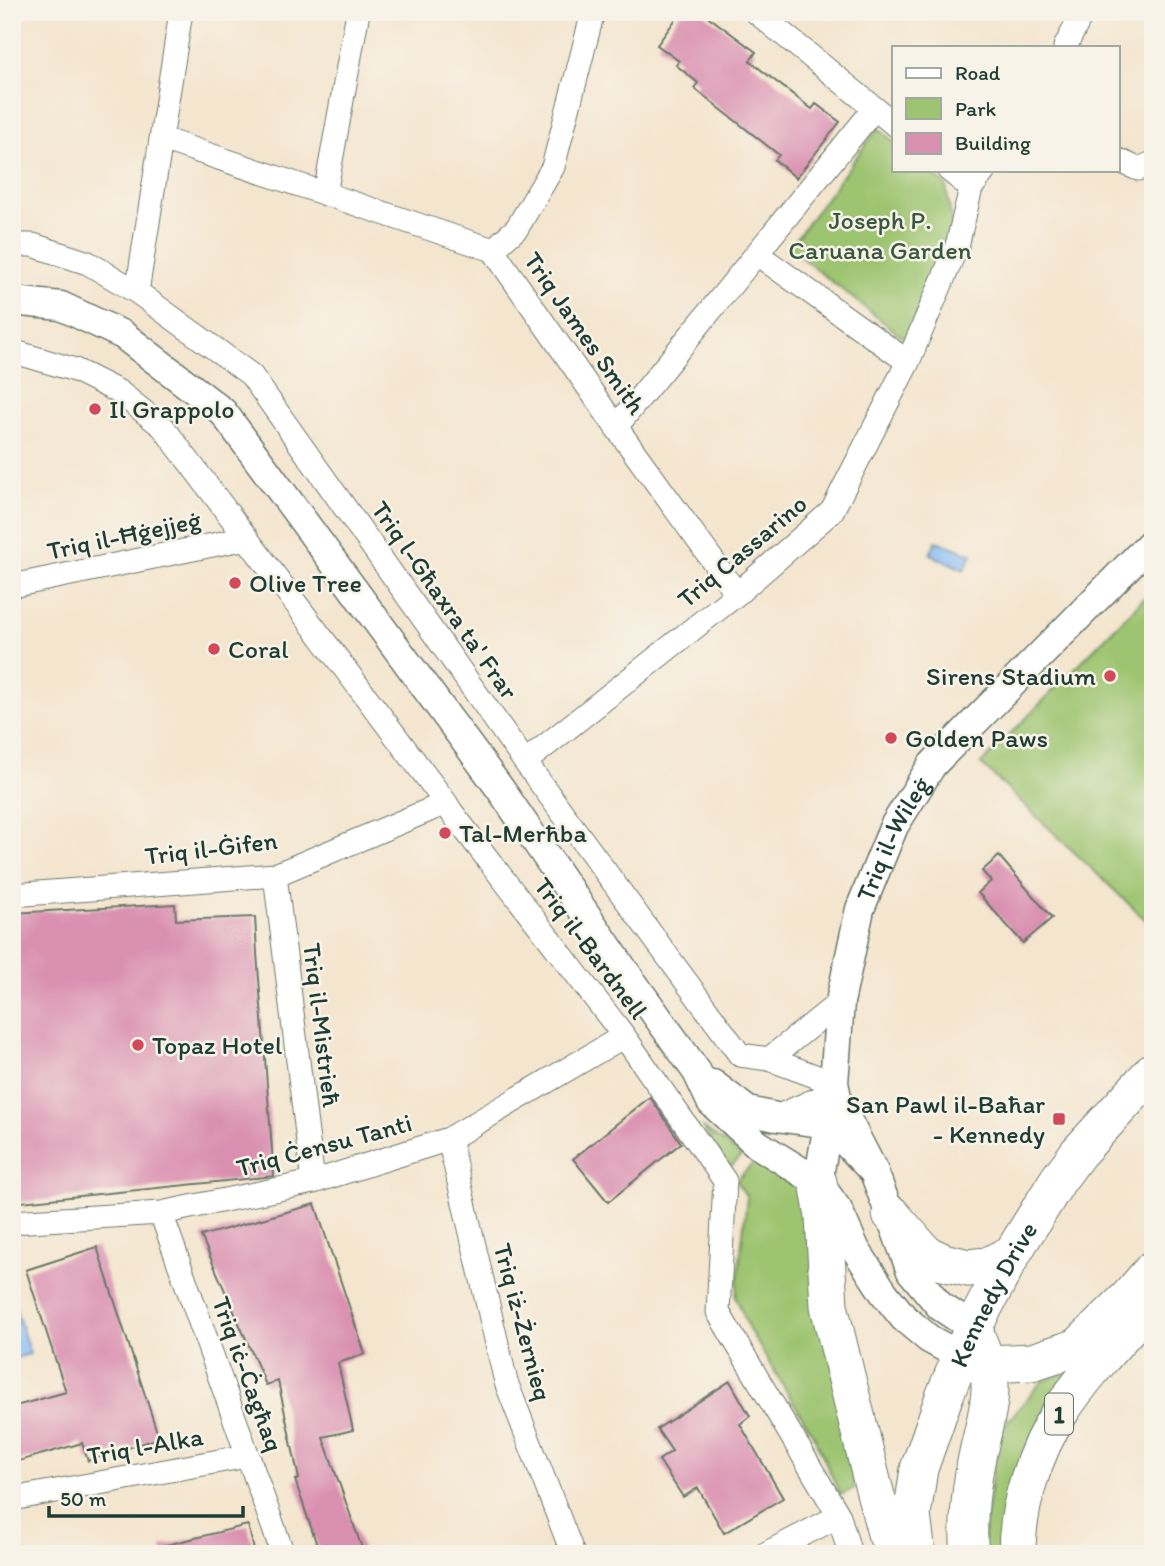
<svg xmlns="http://www.w3.org/2000/svg" width="1165" height="1566" font-family="Itim,sans-serif">
	<style>
		.green { fill: #9dc470; stroke: #5e8052; stroke-width: 2 }
		.water { fill: #87baf4; stroke: #537c94; stroke-width: 2 }
		.building { fill: #da91b1 }
		.lines { fill: none; stroke-linecap: round; stroke-linejoin: round }
		.minor-casing { stroke: #6a786a; stroke-width: 25 }
		.tertiary-casing { stroke: #6a786a; stroke-width: 31 }
		.trunk-casing { stroke: #6a786a; stroke-width: 39 }
		.minor { stroke: #fff; stroke-width: 23 }
		.tertiary { stroke: #fff; stroke-width: 28 }
		.trunk { stroke: #fff; stroke-width: 37 }
		.poi-dot { fill: #d1495b; stroke: #f7f3e8; stroke-width: 2.5 }
		.labels { text-anchor: middle; dominant-baseline: central; stroke-width: 5; stroke-linejoin: round; paint-order: stroke }
		.shield { fill: #f7f3e8; stroke: #60746a; stroke-width: 2 }
		.shield-label { font-size: 24px; font-weight: bold; fill: #1f3d34 }
		.park-label { font-size: 26px; fill: #385840; stroke: #f7f3e8 }
		.street-label { font-size: 26px; fill: #1f3d34; stroke: #f7f3e8 }
		.poi-label { font-size: 26px; fill: #1f3d34; stroke: #f7f3e8; text-anchor: start }
	</style>
	<rect width="100%" height="100%" fill="#f7f3e8"/>
	<filter id="ink" filterUnits="userSpaceOnUse"><feTurbulence type="fractalNoise" baseFrequency=".0143" numOctaves="2"/><feDisplacementMap in="SourceGraphic" scale="14" xChannelSelector="R" yChannelSelector="G"/><feConvolveMatrix kernelMatrix="1 2 1 2 8 2 1 2 1" color-interpolation-filters="sRGB"/></filter>
	<filter id="wash" filterUnits="userSpaceOnUse"><feTurbulence type="fractalNoise" baseFrequency=".00686" numOctaves="4" result="noise"/><feDisplacementMap in="SourceGraphic" scale="28" xChannelSelector="R" yChannelSelector="G"/><feGaussianBlur stdDeviation="1.57" result="paint"/><feColorMatrix in="noise" values="0 0 0 0 0 0 0 0 0 0 0 0 0 0 0 0 0 1.4 0 .05"/><feComposite in="paint" operator="in"/></filter>
	<g filter="url(#wash)">
		<rect width="100%" height="100%" fill="#f4e5ce"/>
		<path class="green" d="M878 128 894 142V170H928L946 185 953 231 906 340 789 248Z
			M1153 589V927L981 764Z
			M702 1127 742 1156 729 1168Z
			M761 1155 798 1184 807 1203 855 1488 840 1495 815 1438 749 1329 736 1297 747 1197 736 1181Z
			M1081 1367 1000 1554H983L982 1548 998 1433 1041 1382Z"/>
		<path class="water" d="M936 541 972 554 964 570 930 554Z
			M12 1297 30 1354 12 1359Z"/>
		<g id="blocks">
			<path class="building" d="M681 12H702L756 52 750 61 774 80 812 109 816 104 840 122 796 178 775 160 779 155 694 88 698 83 676 65 679 61 657 45Z
				M999 856 1052 918 1023 943 978 893 991 881 982 871Z
				M175 904 176 920 255 917 257 953 274 1176 12 1203V913Z
				M650 1097 681 1143 608 1202 573 1159Z
				M315 1204 365 1354 338 1363 353 1430 323 1437 364 1554H320L295 1480 299 1479 278 1381 266 1385 201 1236Z
				M97 1247 159 1438 88 1461 82 1443 12 1463V1407L66 1392 26 1270Z
				M730 1381 750 1416 740 1424 783 1498 724 1533 698 1488 683 1497 659 1460 672 1451 657 1429Z
				M248 1525 255 1554H163L162 1546Z"/>
		</g>
	</g>
	<g filter="url(#ink)">
		<use href="#blocks" fill-opacity="0" stroke="#6a786a" stroke-width="2"/>
		<g class="lines">
			<g class="minor-casing">
				<path id="minor" d="M756 12 894 124
					M1065 47 1083 12
					M162 139 493 250 616 427 737 594
					M1118 160 1138 169 1153 163
					M949 170 971 188
					M325 194 358 12
					M12 245H33L88 263 137 292 251 375 525 762 740 1055 769 1059 834 1083
					M493 250 517 228 553 167 593 12
					M757 254 908 362
					M137 292 181 12
					M12 351 75 370 119 392 163 427 446 803 450 810 624 1036 725 1181 718 1312 839 1516 850 1554
					M616 427 874 109
					M12 586 247 538
					M525 762 737 594 832 511 908 362 957 246 971 188 985 170
					M275 875 313 1182
					M12 895 275 875 446 803
					M769 1059 840 1002
					M776 1117 836 1091
					M449 1139 506 1382 573 1554
					M161 1213 283 1554
					M12 1222 161 1213 313 1182 449 1139 624 1036
					M12 1499 247 1456
					M765 1554 839 1516"/>
			</g>
			<g class="tertiary-casing">
				<g id="tertiary">
					<path d="M12 301 61 306 123 335 223 412 501 790 621 966 697 1072 711 1102 757 1144 818 1182 838 1210 856 1250 884 1293 904 1318 929 1339 962 1357"/>
					<path d="M713 1084 748 1111 776 1117 828 1124 874 1172 911 1271 940 1306 973 1328"/>
					<path id="s1" d="M874 1172 838 1102 834 1083 840 1002 860 909 894 826 932 765 1153 541"/>
					<path d="M818 1182 828 1124 833 1113"/>
				</g>
			</g>
			<g class="trunk-casing">
				<g id="trunk">
					<path d="M818 1182 824 1217 829 1306 871 1477 886 1533 898 1554"/>
					<path d="M891 1214 926 1254 943 1262 968 1268 987 1266 1012 1254"/>
					<path d="M963 1357 987 1364 1032 1362 1078 1347 1128 1298 1153 1269"/>
					<path id="s2" d="M917 1554 912 1515 919 1469 944 1397 973 1328 1012 1254 1058 1180 1078 1153 1153 1071"/>
					<path d="M970 1554C967 1529 970 1493 975 1468 979 1442 989 1416 990 1389 991 1368 980 1347 973 1328"/>
					<path d="M1017 1554C1017 1506 1034 1452 1060 1412 1086 1372 1122 1336 1153 1300"/>
				</g>
			</g>
			<use href="#minor" class="minor"/>
			<use href="#tertiary" class="tertiary"/>
			<use href="#trunk" class="trunk"/>
		</g>
	</g>
	<g class="poi-dot">
		<circle cx="95" cy="409" r="7"/>
		<circle cx="235" cy="583" r="7"/>
		<circle cx="214" cy="649" r="7"/>
		<circle cx="1110" cy="676" r="7"/>
		<circle cx="891" cy="738" r="7"/>
		<circle cx="445" cy="833" r="7"/>
		<circle cx="138" cy="1045" r="7"/>
		<rect x="1052" y="1112" width="14" height="14" rx="3.5"/>
	</g>
	<g class="labels">
		<rect class="shield" x="1045" y="1393.5" width="28" height="41" rx="5"/>
		<g class="shield-label">
			<text x="1059" y="1414">1</text>
		</g>
		<g class="park-label">
			<text x="880" y="220">Joseph P.<tspan x="880" dy="30">Caruana Garden</tspan></text>
		</g>
		<g class="street-label">
			<text transform="translate(585 333) rotate(55)">Triq James Smith</text>
			<text transform="translate(124 535) rotate(-12)">Triq il-Ħġejjeġ</text>
			<text transform="translate(742 551) rotate(-40)">Triq Cassarino</text>
			<text transform="translate(445 600) rotate(55)">Triq l-Għaxra ta' Frar</text>
			<text stroke="none"><textPath href="#s1" startOffset="352">Triq il-Wileġ</textPath></text>
			<text transform="translate(211 848) rotate(-7)">Triq il-Ġifen</text>
			<text transform="translate(591 948) rotate(53)">Triq il-Bardnell</text>
			<text transform="translate(322 1025) rotate(83)">Triq il-Mistrieħ</text>
			<text transform="translate(324 1145) rotate(-15)">Triq Ċensu Tanti</text>
			<text stroke="none"><textPath href="#s2" startOffset="276">Kennedy Drive</textPath></text>
			<text transform="translate(523 1322) rotate(75)">Triq iż-Żernieq</text>
			<text transform="translate(248 1374) rotate(70)">Triq iċ-Ċagħaq</text>
			<text transform="translate(145 1446) rotate(-10)">Triq l-Alka</text>
		</g>
		<g class="poi-label">
			<text x="109" y="409">Il Grappolo</text>
			<text x="249" y="583">Olive Tree</text>
			<text x="228" y="649">Coral</text>
			<text x="1096" y="676" text-anchor="end">Sirens Stadium</text>
			<text x="905" y="738">Golden Paws</text>
			<text x="459" y="833">Tal-Merħba</text>
			<text x="152" y="1045">Topaz Hotel</text>
			<text x="1045" y="1104" text-anchor="end">San Pawl il-Baħar<tspan x="1045" dy="30">- Kennedy</tspan></text>
		</g>
	</g>
	<rect width="1165" height="1566" fill="none" stroke="#f7f3e8" stroke-width="42"/>
	<rect x="892" y="46" width="228" height="126" fill="#f7f3e8" stroke="#a1aaa0" stroke-width="2"/>
	<rect x="906" y="68" width="35" height="10" fill="#ffffff" stroke="#a1aaa0" stroke-width="2"/>
	<text x="955" y="80" font-size="21" fill="#1f3d34">Road</text>
	<rect x="906" y="98" width="35" height="21" fill="#9dc470" stroke="#a1aaa0" stroke-width="2"/>
	<text x="955" y="116" font-size="21" fill="#1f3d34">Park</text>
	<rect x="906" y="133" width="35" height="21" fill="#da91b1" stroke="#a1aaa0" stroke-width="2"/>
	<text x="955" y="150" font-size="21" fill="#1f3d34">Building</text>
	<path d="M49 1506v10h194v-10" fill="none" stroke="#1f3d34" stroke-width="3.5"/>
	<text x="60" y="1506" font-size="21" fill="#1f3d34" stroke="#f7f3e8" stroke-width="5" paint-order="stroke">50 m</text>
</svg>
